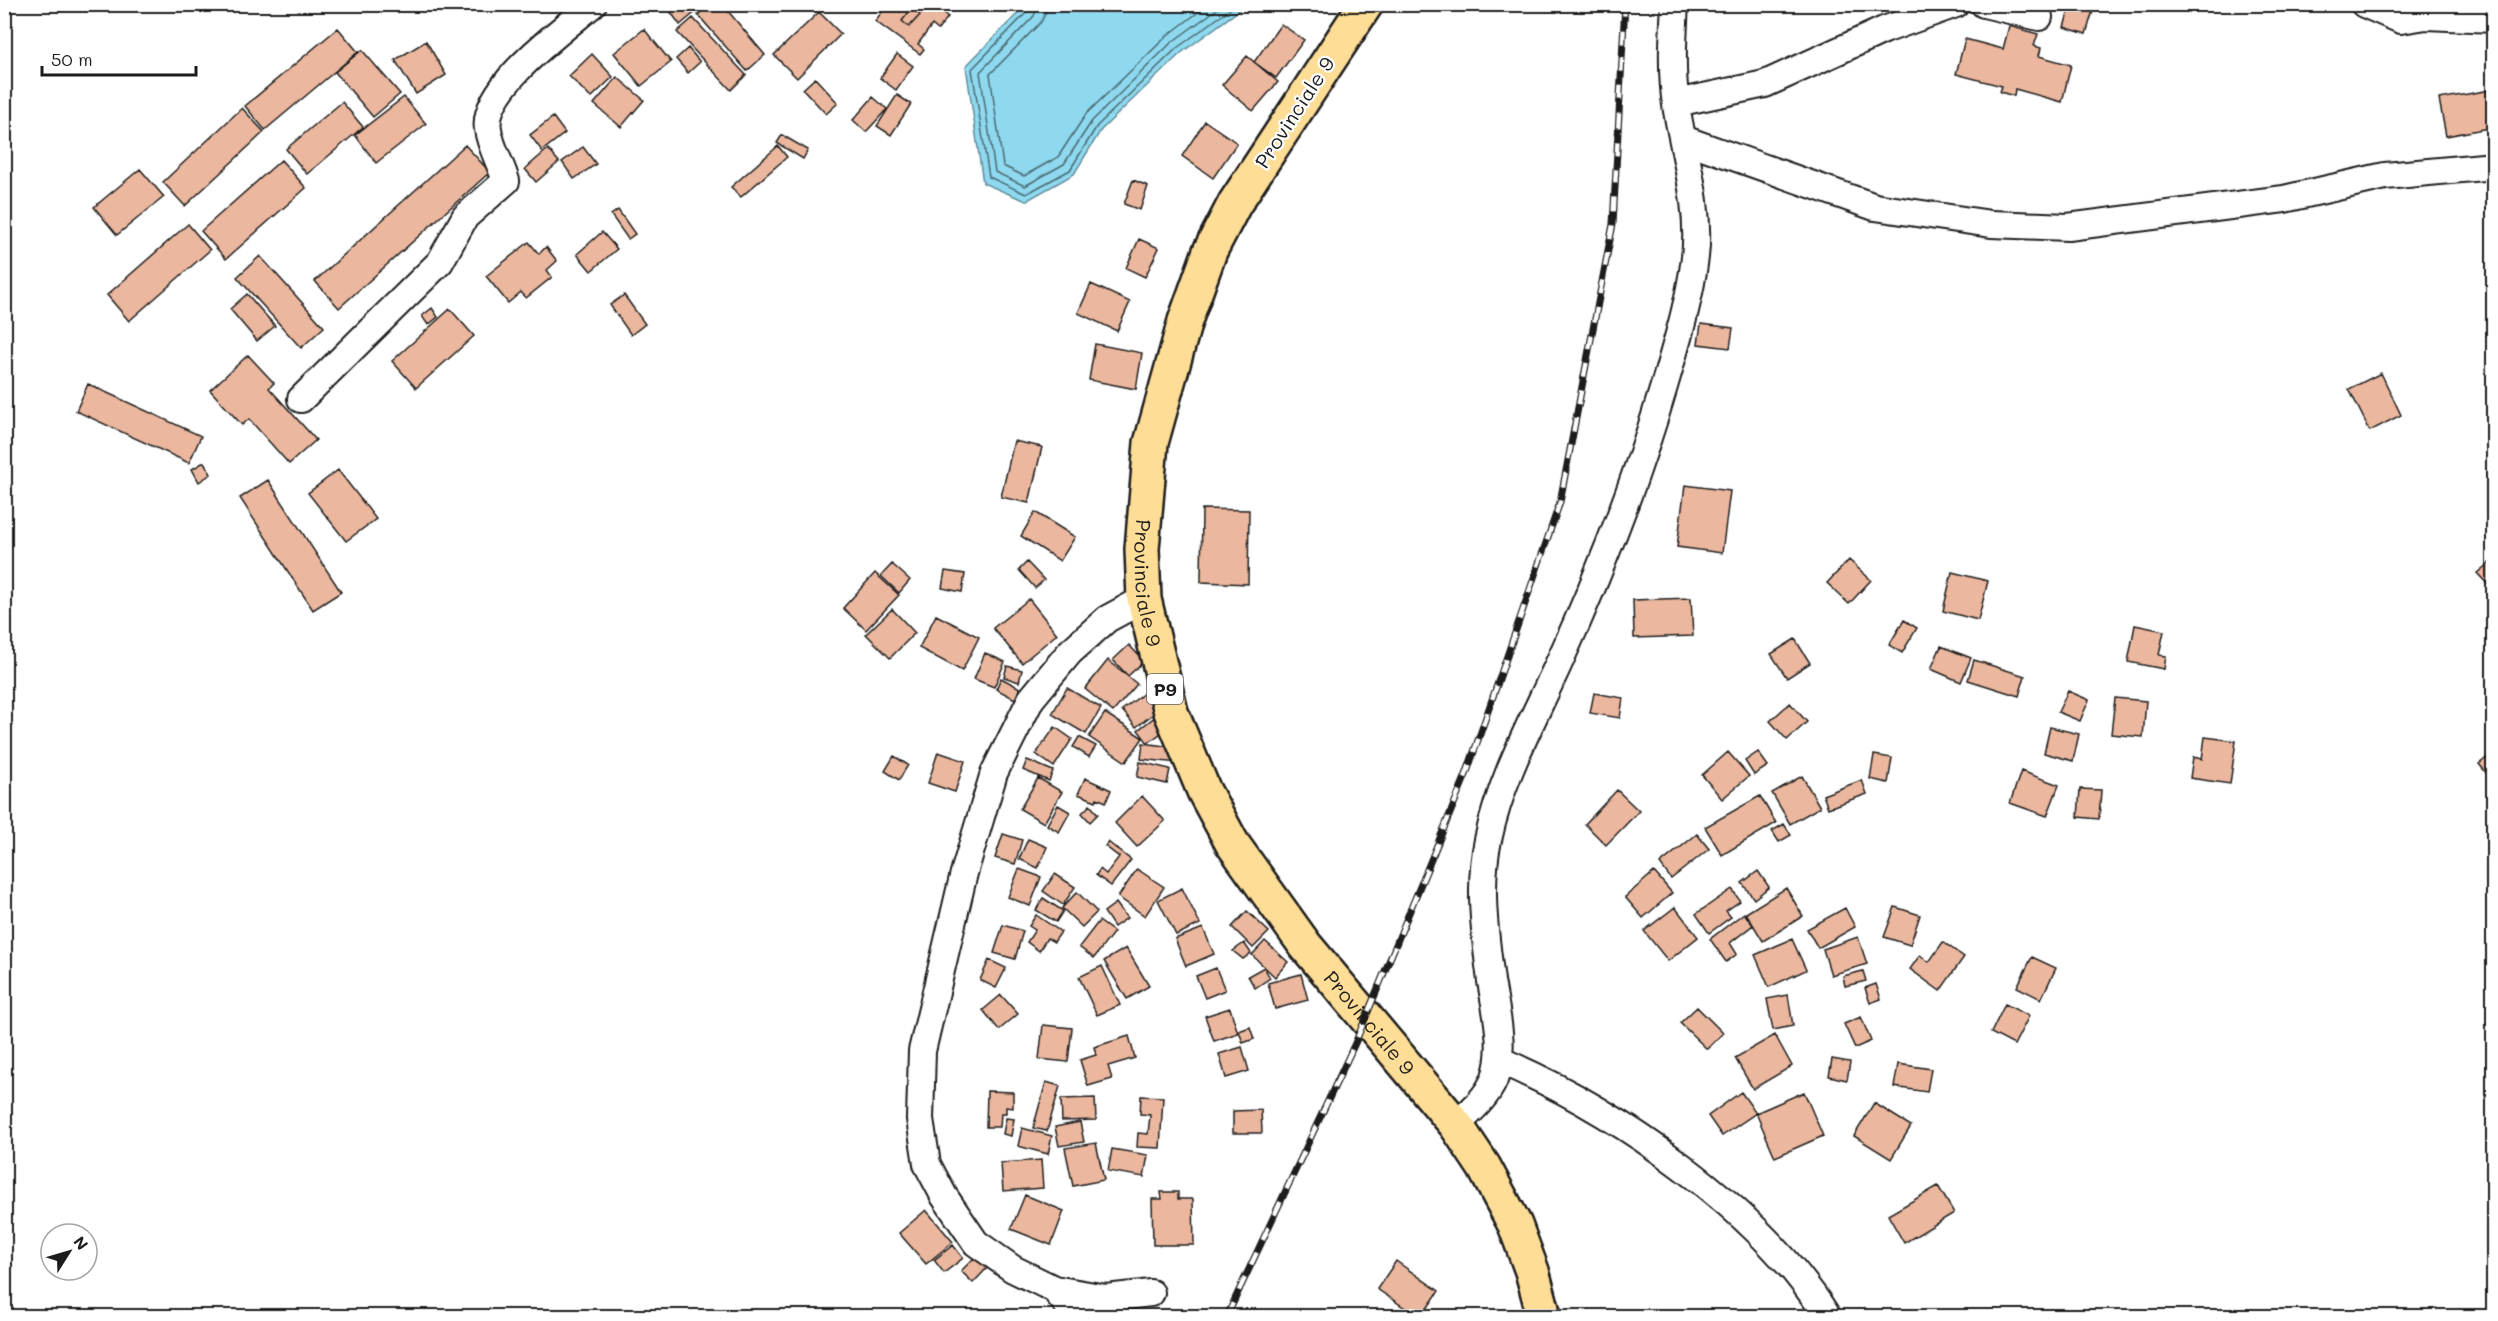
<svg xmlns="http://www.w3.org/2000/svg" width="2498" height="1321" font-family="Mali,sans-serif">
	<style>
		.water { fill: #8ed9ef; stroke: #608d9b; stroke-width: 1.5 }
		.lines { fill: none; stroke-linecap: round; stroke-linejoin: round }
		.shore { stroke: #4a6870; stroke-width: 1.5 }
		.building { fill: #ebb79e; stroke: #1c1c1c; stroke-width: 1.5; fill-rule: evenodd }
		.street-casing { stroke: #1c1c1c; stroke-width: 30 }
		.primary-casing { stroke: #1c1c1c; stroke-width: 38 }
		.street { stroke: #fff; stroke-width: 26 }
		.primary { stroke: #fedd96; stroke-width: 33 }
		.rail-casing { stroke: #1c1c1c; stroke-width: 7 }
		.rail { stroke: #fff; stroke-width: 4.5; stroke-dasharray: 14; stroke-linecap: butt }
		.labels { text-anchor: middle; dominant-baseline: central; stroke-width: 4.5; stroke-linejoin: round; paint-order: stroke }
		.shield { fill: #fff; stroke: #606060; stroke-width: 1.5 }
		.shield-label { font-size: 18px; font-weight: bold; fill: #1c1c1c }
		.street-label { font-size: 20px; fill: #1c1c1c; stroke: #fff }
	</style>
	<rect width="100%" height="100%" fill="#fff"/>
	<filter id="ink" filterUnits="userSpaceOnUse"><feTurbulence type="fractalNoise" baseFrequency=".0167" numOctaves="2"/><feDisplacementMap in="SourceGraphic" scale="12" xChannelSelector="R" yChannelSelector="G"/><feConvolveMatrix kernelMatrix="1 2 1 2 8 2 1 2 1" color-interpolation-filters="sRGB"/></filter>
	<g filter="url(#ink)">
		<path class="water" d="M1026 5 1246 4V5L1181 53 1101 130 1074 174 1026 201 983 183 966 66Z"/>
		<g class="lines">
			<path class="shore" d="M1030 4 1028 11 972 69 989 177 1026 194 1070 170 1097 126 1177 48 1237 4
				M1038 4 1034 16 980 72 995 172 1025 186 1064 164 1092 121 1172 42 1224 4
				M1047 4 1045 14 1041 22 990 74 1003 166 1024 176 1058 157 1086 114 1167 36 1209 4"/>
		</g>
		<path class="building" d="M665 4H705L680 25Z
			M710 4H722L765 55 747 71 698 15Z
			M888 4H931L948 17 938 30 932 25 918 44 924 49 920 54 875 21ZM912 8 920 15 909 27 902 21Z
			M2071 4H2095L2086 34 2064 27Z
			M912 8 920 15 909 27 902 21Z
			M819 12 841 34 797 78 774 55Z
			M693 18 746 75 731 90 677 32Z
			M1281 24 1304 40 1276 78 1254 62Z
			M2009 26 2038 34 2034 46 2041 48 2039 56 2071 65 2062 102 2015 89 2014 96 2000 92 2002 86 1956 74 1965 39 2003 49Z
			M338 28 358 52 265 130 245 106Z
			M644 29 671 62 641 86 614 53Z
			M426 41 446 75 416 94 395 60Z
			M688 48 700 62 688 73 676 59Z
			M362 50 400 94 373 117 335 72Z
			M592 54 613 77 591 98 569 76Z
			M897 54 913 66 896 90 880 78Z
			M1247 56 1278 82 1253 111 1222 85Z
			M617 77 644 100 621 127 594 104Z
			M815 78 838 103 826 114 803 89Z
			M2491 90 2494 127 2446 136 2439 99Z
			M897 95 911 104 891 135 877 126Z
			M404 97 426 124 376 163 355 135Z
			M873 97 887 109 866 132 853 120Z
			M342 102 363 127 307 174 286 149Z
			M242 108 264 132 185 206 163 182Z
			M553 117 565 133 542 151 530 135Z
			M1205 121 1237 143 1213 178 1182 156Z
			M782 135 808 150 803 159 777 143Z
			M465 145 490 172 339 308 315 281Z
			M778 146 787 157 741 197 731 187Z
			M583 147 596 164 574 179 562 162Z
			M548 149 559 162 536 182 525 169Z
			M281 160 306 188 226 259 201 231Z
			M140 169 164 197 117 235 94 207Z
			M1133 180 1148 186 1140 210 1124 204Z
			M618 210 635 234 628 239 611 215Z
			M188 224 210 250 129 321 107 295Z
			M602 232 617 249 591 271 577 254Z
			M1139 239 1159 248 1145 277 1126 268Z
			M529 242 539 254 546 247 557 261 547 270 552 277 526 298 521 292 508 303 486 276Z
			M260 256 324 327 301 348 237 277Z
			M1091 284 1130 302 1117 331 1078 313Z
			M247 294 275 326 257 341 230 309Z
			M624 295 645 324 631 335 610 305Z
			M432 308 438 317 428 325 422 316Z
			M450 309 474 336 416 388 392 361Z
			M1701 324 1733 328 1730 348 1698 344Z
			M1095 344 1142 353 1136 389 1089 380Z
			M248 355 274 383 269 388 316 440 289 464 249 419 242 425 210 390Z
			M2381 373 2401 415 2370 431 2349 389Z
			M88 384 201 436 189 463 76 411Z
			M1014 441 1042 447 1029 503 1001 497Z
			M204 462 211 474 199 482 192 469Z
			M338 470 376 519 346 541 308 493Z
			M268 480 341 592 313 610 240 498Z
			M1685 485 1730 491 1722 553 1677 547Z
			M1202 509 1249 510 1248 584 1201 582Z
			M1035 512 1075 537 1060 561 1021 536Z
			M2494 559V591L2477 573Z
			M1849 560 1871 580 1849 604 1827 583Z
			M1027 562 1044 580 1035 588 1019 570Z
			M892 564 910 580 899 593 881 576Z
			M945 571 965 574 962 592 942 588Z
			M1952 572 1988 581 1978 620 1943 611Z
			M875 573 899 595 866 630 843 608Z
			M1691 598 1693 636 1634 638 1633 600Z
			M1029 599 1057 634 1022 663 993 628Z
			M892 609 915 633 890 658 866 634Z
			M936 615 979 637 962 671 919 648Z
			M1904 620 1917 628 1902 653 1889 645Z
			M2135 625 2164 631 2159 655 2166 656 2164 669 2128 662Z
			M1795 639 1810 663 1787 678 1771 654Z
			M1129 645 1144 661 1128 676 1113 660Z
			M1941 646 1971 658 1961 682 1931 669Z
			M985 653 1005 662 994 687 974 679Z
			M1108 660 1137 684 1113 712 1085 689Z
			M1974 660 2025 676 2019 696 1968 680Z
			M1007 666 1022 670 1019 682 1004 677Z
			M1001 678 1020 688 1015 699 996 689Z
			M1067 688 1101 708 1086 734 1052 714Z
			M1148 690 1161 708 1136 727 1122 710Z
			M2068 691 2089 700 2080 721 2058 712Z
			M1594 693 1623 698 1620 718 1590 713Z
			M2115 698 2146 701 2143 737 2111 734Z
			M1790 703 1807 722 1787 740 1770 721Z
			M1105 713 1143 738 1126 762 1089 737Z
			M1160 713 1170 726 1148 743 1138 730Z
			M1055 727 1072 739 1054 767 1036 754Z
			M2050 727 2079 734 2073 761 2044 753Z
			M1079 737 1096 746 1089 757 1073 747Z
			M2205 737 2236 741 2230 784 2190 778 2193 757 2202 759Z
			M1143 743 1179 748 1178 763 1141 759Z
			M938 752 965 761 955 792 928 783Z
			M1728 752 1749 776 1722 799 1702 775Z
			M1758 752 1768 766 1754 775 1745 761Z
			M2494 752V782L2479 764Z
			M1874 755 1892 758 1888 783 1870 779Z
			M894 756 908 765 899 780 885 771Z
			M1027 760 1053 771 1049 781 1023 770Z
			M1140 762 1170 769 1167 784 1137 777Z
			M2021 771 2059 785 2047 816 2010 803Z
			M1802 776 1820 807 1790 824 1772 793Z
			M1038 778 1062 792 1044 823 1020 809Z
			M1085 778 1111 790 1106 802 1097 798 1096 801 1078 794Z
			M1862 780 1867 794 1828 808 1823 795Z
			M2080 789 2101 790 2099 819 2078 817Z
			M1617 790 1639 811 1606 845 1585 824Z
			M1142 796 1165 821 1137 847 1115 823Z
			M1760 796 1776 823 1722 855 1705 827Z
			M1058 805 1070 812 1059 832 1047 825Z
			M1090 805 1098 814 1090 822 1082 813Z
			M1784 824 1791 835 1779 842 1772 831Z
			M1003 834 1022 840 1015 864 995 858Z
			M1697 834 1709 849 1671 879 1660 864Z
			M1028 839 1047 847 1038 868 1019 859Z
			M1108 842 1131 860 1111 886 1096 875 1100 869 1106 874 1119 857 1105 846Z
			M1019 869 1041 877 1030 906 1008 897Z
			M1137 869 1164 887 1145 916 1118 897Z
			M1758 871 1769 887 1754 899 1742 883Z
			M1654 872 1672 893 1643 918 1625 897Z
			M1055 874 1075 887 1063 905 1043 891Z
			M1182 888 1200 924 1176 935 1158 900Z
			M1786 888 1803 916 1763 941 1746 913Z
			M1732 889 1740 901 1726 911 1731 917 1709 933 1696 914Z
			M1077 892 1097 912 1082 927 1062 908Z
			M1043 898 1063 911 1056 922 1036 910Z
			M1116 903 1127 918 1114 927 1104 912Z
			M1675 907 1698 937 1668 961 1644 931Z
			M1895 907 1920 915 1910 945 1884 937Z
			M1845 908 1855 927 1818 948 1807 929Z
			M1247 911 1269 932 1253 948 1232 927Z
			M1744 913 1753 925 1730 943 1737 954 1726 962 1710 939Z
			M1036 915 1061 932 1054 942 1047 938 1039 951 1027 942 1035 930 1029 926Z
			M1099 921 1114 932 1094 958 1079 947Z
			M1003 925 1023 931 1015 959 994 953Z
			M1203 928 1214 954 1186 966 1175 939Z
			M1858 937 1867 964 1831 975 1823 949Z
			M1792 939 1806 970 1769 987 1755 955Z
			M1265 941 1288 962 1275 977 1252 955Z
			M1943 942 1964 957 1940 991 1910 969 1920 955 1929 962Z
			M1244 943 1251 953 1243 959 1233 951Z
			M1126 948 1149 986 1127 999 1104 961Z
			M2032 957 2056 968 2041 999 2017 987Z
			M989 960 1006 968 996 988 980 980Z
			M1102 966 1120 1005 1097 1015 1079 977Z
			M1264 967 1270 978 1255 988 1248 976Z
			M1216 968 1225 990 1205 998 1196 976Z
			M1863 971 1866 981 1845 986 1843 976Z
			M1301 974 1308 1000 1275 1009 1268 983Z
			M1876 984 1881 999 1870 1003 1865 988Z
			M1001 995 1018 1014 999 1030 983 1010Z
			M1788 995 1793 1026 1773 1030 1767 999Z
			M2005 1004 2029 1016 2014 1045 1991 1033Z
			M1697 1007 1723 1033 1707 1049 1680 1023Z
			M1230 1008 1238 1033 1214 1041 1205 1016Z
			M1861 1017 1871 1041 1855 1048 1844 1024Z
			M1043 1025 1072 1028 1068 1062 1039 1059Z
			M1250 1027 1254 1039 1243 1043 1239 1031Z
			M1775 1035 1792 1066 1753 1089 1735 1058Z
			M1129 1036 1135 1058 1108 1066 1112 1079 1088 1086 1080 1060 1096 1055 1094 1047Z
			M1242 1047 1249 1071 1226 1078 1219 1054Z
			M1832 1059 1850 1062 1847 1080 1829 1076Z
			M1898 1064 1931 1069 1927 1092 1894 1087Z
			M1046 1082 1060 1086 1047 1131 1033 1128Z
			M987 1091 1013 1092V1108L1006 1107V1113H1001L1000 1127H986Z
			M1741 1092 1756 1113 1722 1136 1708 1116Z
			M1804 1092 1823 1136 1775 1157 1756 1113Z
			M1141 1096 1163 1097 1160 1148 1137 1147 1138 1133 1148 1134 1150 1115 1140 1114Z
			M1095 1098 1096 1120 1062 1121 1061 1099Z
			M1874 1103 1911 1126 1891 1159 1854 1136Z
			M1261 1110 1262 1133H1233V1111Z
			M1006 1118 1014 1119 1011 1136 1003 1134Z
			M1080 1122 1084 1142 1059 1146 1055 1127Z
			M1022 1128 1052 1136 1048 1154 1018 1146Z
			M1096 1143 1104 1180 1073 1186 1065 1148Z
			M1112 1149 1148 1155 1144 1177 1108 1171Z
			M1041 1160 1043 1188 1003 1191 1001 1163Z
			M1938 1186 1954 1213 1904 1243 1888 1215Z
			M1161 1192H1178V1199H1193L1194 1245H1153L1152 1199H1162Z
			M1025 1195 1064 1211 1051 1245 1011 1229Z
			M926 1210 953 1242 926 1264 899 1233Z
			M953 1245 963 1258 944 1273 934 1260Z
			M976 1256 988 1267 973 1283 961 1271Z
			M1396 1261 1439 1291 1422 1316H1417L1377 1289Z"/>
		<g class="lines">
			<g class="street-casing">
				<path id="street" d="M1984 4 2039 17
					M2364 4 2401 20 2426 16 2494 19
					M1676 103 1765 84 1884 30 1956 4
					M1683 139 1875 207 1991 224 2068 227 2284 199 2385 176 2494 166
					M301 399 440 262 465 217 506 181C501 164 490 146 488 129 481 88 564 29 593 4
					M1144 599 1107 619 1070 652 1031 699 994 773 964 873 922 1051 920 1119 927 1164 944 1196 976 1243 1013 1269 1054 1289 1106 1298 1151 1293
					M1499 1060C1616 1110 1759 1208 1827 1316
					M1456 1125C1470 1112 1487 1097 1494 1080 1506 1049 1496 1012 1491 981 1485 934 1478 886 1488 840 1501 778 1532 722 1558 665 1600 573 1637 479 1665 383 1677 342 1690 299 1695 257 1701 206 1684 155 1676 105 1671 71 1673 38 1675 4
					M1054 1289 1077 1316"/>
			</g>
			<g class="primary-casing">
				<g id="primary">
					<path id="s1" d="M1366 4 1235 203 1210 251 1185 321 1151 443 1142 549 1144 599 1171 712 1204 791 1232 843 1305 945 1456 1125 1484 1167 1515 1225 1532 1271 1544 1316"/>
				</g>
			</g>
			<use href="#street" class="street"/>
			<use href="#primary" class="primary"/>
			<g class="rail-casing">
				<path id="rail" d="M1227 1316 1356 1041 1466 775 1560 502 1613 224 1625 4"/>
			</g>
			<use href="#rail" class="rail"/>
		</g>
	</g>
	<g class="labels">
		<rect class="shield" x="1147" y="674" width="36" height="30" rx="4.5"/>
		<g class="shield-label">
			<text x="1165" y="689">P9</text>
		</g>
		<g class="street-label">
			<text transform="translate(1294 112) rotate(-57)">Provinciale 9</text>
			<text stroke="none"><textPath href="#s1" startOffset="634">Provinciale 9</textPath></text>
			<text stroke="none"><textPath href="#s1" startOffset="1137">Provinciale 9</textPath></text>
		</g>
	</g>
	<rect width="2498" height="1321" fill="none" stroke="#fff" stroke-width="24"/>
	<rect x="12" y="12" width="2474" height="1297" fill="none" stroke="#1c1c1c" stroke-width="2" filter="url(#ink)"/>
	<g transform="translate(69 1252) rotate(53)"><circle r="28" fill="#ffffff" stroke="#a4a4a4" stroke-width="1.5"/>
	<path d="M0-4.5L10 22L0 15L-10 22Z" fill="#1c1c1c"/>
	<text y="-9" font-size="16" font-weight="bold" text-anchor="middle" fill="#1c1c1c">N</text>
	</g>
	<path d="M42 66v9h154v-9" fill="none" stroke="#1c1c1c" stroke-width="3"/>
	<text x="51" y="66" font-size="18" fill="#1c1c1c" stroke="#ffffff" stroke-width="4.5" paint-order="stroke">50 m</text>
</svg>
